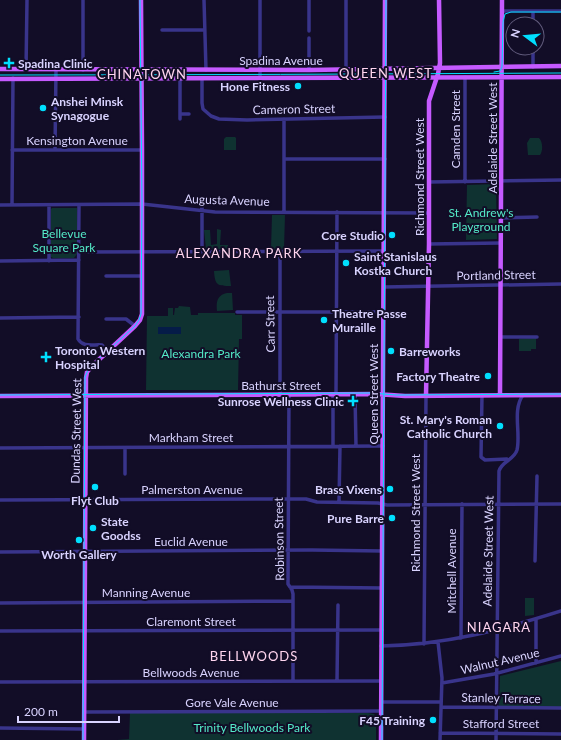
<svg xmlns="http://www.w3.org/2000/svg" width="561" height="740" font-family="Lato,sans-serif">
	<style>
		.green { fill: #0f3231 }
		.water { fill: #051c48 }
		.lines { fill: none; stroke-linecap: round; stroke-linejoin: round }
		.minor { stroke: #39348b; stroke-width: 3.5 }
		.major { stroke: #c55aff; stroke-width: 4.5 }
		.tram { stroke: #00dffe; stroke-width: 1 }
		.poi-dot { fill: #00dffe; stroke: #120d27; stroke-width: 1.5 }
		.labels { text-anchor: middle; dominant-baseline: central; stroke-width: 4; stroke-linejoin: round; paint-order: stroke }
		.street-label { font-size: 12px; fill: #d9d3ff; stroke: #120d27 }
		.poi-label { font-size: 12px; font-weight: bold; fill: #d9d3ff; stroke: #120d27; text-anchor: end }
		.park-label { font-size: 12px; fill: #54eac8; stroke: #120d27 }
		.neighbourhood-label { font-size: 13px; letter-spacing: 1px; fill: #ffd5ef; stroke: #120d27 }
	</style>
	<rect width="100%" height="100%" fill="#120d27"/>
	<path class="green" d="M226 137H235L236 138V150H224V139Z
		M530 138H539C543 142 543 151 540 155H528L527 143Z
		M496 184 497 239 466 240 467 185Z
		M52 208H77V254L74 258H53L51 257V209Z
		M272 215H285L284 249H271Z
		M217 229 221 230 220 245H228V249H206L204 230H210L211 245 217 244Z
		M229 270 231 286C217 286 215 285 214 271Z
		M227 293H232L233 310 217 311C216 302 217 295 227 293Z
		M179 306 190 307 191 315H198V313H235V315H242V339H239L238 390H146L147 316H168V308H173V315H174L175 308H178Z
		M536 338V349H531V351H519V339Z
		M525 598H534V615L525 616Z
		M561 661V707H499L500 676Z
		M130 713H368L374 714 376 716V740H117L129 739Z"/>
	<path class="water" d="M158 327H181V334H158Z"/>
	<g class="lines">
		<path class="minor" d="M204 0 206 70
			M260 0V78
			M502 11H561
			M533 24V11
			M162 30H204
			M309 31V0
			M309 38V70
			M533 67V48
			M346 69V0
			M26 70 27 0
			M83 70V0
			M180 78V119
			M202 78V103L203 109 211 116 219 119 247 120 385 117
			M181 114H189
			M12 150H142
			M55 150 56 70
			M284 159H385
			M429 182 561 180
			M465 182V77
			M0 205 142 204 215 212 429 213
			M12 205 13 78
			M79 205 78 339C83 348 94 344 102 345L108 351
			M284 212V119
			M501 218 537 217
			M429 244 501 243
			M79 252 384 251
			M202 252V201
			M280 252V395
			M0 261 79 260
			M49 261V205
			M106 276H142
			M384 287 561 284
			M237 312H384
			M0 318 79 317
			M106 319H126L135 326
			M500 337H537
			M336 394 337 212
			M355 394 356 446
			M289 395 288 584 292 590 293 594V681
			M482 395 481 457 485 460 507 459
			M333 446V394
			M0 448 383 446
			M125 474V448
			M0 500 288 499H306L317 502 378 503 387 505 561 504
			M339 502 340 446
			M0 552 312 550 382 551
			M535 561 537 476
			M290 587 382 588
			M0 603 293 601
			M0 631 382 630
			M461 638 462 504
			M438 642 442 678 440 740
			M424 644 426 396
			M381 646C445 645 501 630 561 611
			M536 663V619
			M337 681 338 605
			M0 682 381 681
			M442 683 494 674 561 656
			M381 702H441
			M441 707 561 708
			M84 712 381 711
			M0 728 84 729
			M440 733 561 734
			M496 740 499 471C502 461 514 460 517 450 521 433 512 410 523 395"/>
		<path class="major" d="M0 69 309 70 561 66
			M0 79 561 77
			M500 395 502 0
			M0 396 376 394 405 396 561 395
			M426 396 429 244V101L438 74 440 63 439 0
			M84 740 86 378 87 372 91 367 135 326 140 320 142 314V150L141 0
			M381 740 385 0"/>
		<path class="tram" d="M494 72 500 71 502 67 503 22 505 14 511 12H561
			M0 75C187 75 374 74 561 73
			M0 395 371 393 396 395 561 394
			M83 740 85 377 89 368 135 326 139 320 141 314 142 204 140 0
			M382 740 386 0"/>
	</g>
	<g class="poi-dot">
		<path d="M7 57h4v4h4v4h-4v4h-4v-4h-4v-4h4z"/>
		<circle cx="298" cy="86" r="4"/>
		<circle cx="43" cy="108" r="4"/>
		<circle cx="392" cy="235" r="4"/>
		<circle cx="346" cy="263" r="4"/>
		<circle cx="324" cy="320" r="4"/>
		<circle cx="391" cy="351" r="4"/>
		<path d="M44 351h4v4h4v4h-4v4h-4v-4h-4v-4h4z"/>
		<circle cx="488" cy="376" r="4"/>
		<path d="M351 395h4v4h4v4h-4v4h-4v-4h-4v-4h4z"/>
		<circle cx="500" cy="426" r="4"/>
		<circle cx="95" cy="487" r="4"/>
		<circle cx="390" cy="489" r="4"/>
		<circle cx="392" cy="518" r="4"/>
		<circle cx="93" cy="528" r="4"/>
		<circle cx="79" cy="540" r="4"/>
		<circle cx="433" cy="720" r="4"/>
	</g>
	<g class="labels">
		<g class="street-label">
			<text x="281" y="60">Spadina Avenue</text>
			<text transform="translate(294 109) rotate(-1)">Cameron Street</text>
			<text transform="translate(455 129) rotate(-90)">Camden Street</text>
			<text transform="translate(492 138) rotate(-90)">Adelaide Street West</text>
			<text x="77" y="140">Kensington Avenue</text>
			<text transform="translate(419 177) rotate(-90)">Richmond Street West</text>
			<text transform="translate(227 200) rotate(2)">Augusta Avenue</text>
			<text transform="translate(496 275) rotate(-1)">Portland Street</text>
			<text transform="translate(270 324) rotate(-91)">Carr Street</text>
			<text x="281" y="385">Bathurst Street</text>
			<text transform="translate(373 394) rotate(-90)">Queen Street West</text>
			<text transform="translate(76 431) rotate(-89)">Dundas Street West</text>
			<text x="191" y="437">Markham Street</text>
			<text x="192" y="489">Palmerston Avenue</text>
			<text transform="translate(415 513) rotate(-90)">Richmond Street West</text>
			<text transform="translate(279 539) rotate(-91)">Robinson Street</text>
			<text x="191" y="541">Euclid Avenue</text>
			<text transform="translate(488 551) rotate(-89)">Adelaide Street West</text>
			<text transform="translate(451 571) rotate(-90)">Mitchell Avenue</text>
			<text x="146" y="592">Manning Avenue</text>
			<text x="191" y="621">Claremont Street</text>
			<text transform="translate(500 661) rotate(-13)">Walnut Avenue</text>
			<text x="191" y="672">Bellwoods Avenue</text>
			<text transform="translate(501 698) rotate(1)">Stanley Terrace</text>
			<text x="232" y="702">Gore Vale Avenue</text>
			<text x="501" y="723">Stafford Street</text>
		</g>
		<g class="poi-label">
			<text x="18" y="63" text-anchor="start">Spadina Clinic</text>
			<text x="290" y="86">Hone Fitness</text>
			<text x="51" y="101" text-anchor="start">Anshei Minsk<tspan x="51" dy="14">Synagogue</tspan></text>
			<text x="384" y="235">Core Studio</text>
			<text x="354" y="256" text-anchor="start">Saint Stanislaus<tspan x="354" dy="14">Kostka Church</tspan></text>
			<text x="332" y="313" text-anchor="start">Theatre Passe<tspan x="332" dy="14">Muraille</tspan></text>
			<text x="55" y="350" text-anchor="start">Toronto Western<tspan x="55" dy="14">Hospital</tspan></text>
			<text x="399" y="351" text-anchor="start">Barreworks</text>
			<text x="480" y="376">Factory Theatre</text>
			<text x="344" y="401">Sunrose Wellness Clinic</text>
			<text x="492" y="419">St. Mary's Roman<tspan x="492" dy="14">Catholic Church</tspan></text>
			<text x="382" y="489">Brass Vixens</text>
			<text x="95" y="500" text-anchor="middle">Flyt Club</text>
			<text x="384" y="518">Pure Barre</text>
			<text x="101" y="521" text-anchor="start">State<tspan x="101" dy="14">Goodss</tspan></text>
			<text x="79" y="554" text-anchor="middle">Worth Gallery</text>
			<text x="425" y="720">F45 Training</text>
		</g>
		<g class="park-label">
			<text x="481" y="212">St. Andrew's<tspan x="481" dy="14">Playground</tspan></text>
			<text x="64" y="233">Bellevue<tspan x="64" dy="14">Square Park</tspan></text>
			<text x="201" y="353">Alexandra Park</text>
			<text x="252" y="727">Trinity Bellwoods Park</text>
		</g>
		<g class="neighbourhood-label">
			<text x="386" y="73">QUEEN WEST</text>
			<text x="142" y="74">CHINATOWN</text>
			<text x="239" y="253">ALEXANDRA PARK</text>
			<text x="499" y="627">NIAGARA</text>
			<text x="254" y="656">BELLWOODS</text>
		</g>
	</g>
	<g transform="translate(525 36) rotate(286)"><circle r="19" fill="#120d27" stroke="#625c7d"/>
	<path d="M0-3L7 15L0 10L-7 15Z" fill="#00dffe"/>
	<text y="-6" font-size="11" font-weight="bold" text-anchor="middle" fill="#d9d3ff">N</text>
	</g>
	<path d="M18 716v6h101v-6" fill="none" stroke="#d9d3ff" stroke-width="2"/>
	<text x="24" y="716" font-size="12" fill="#d9d3ff" stroke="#120d27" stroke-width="3" paint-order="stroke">200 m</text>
</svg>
